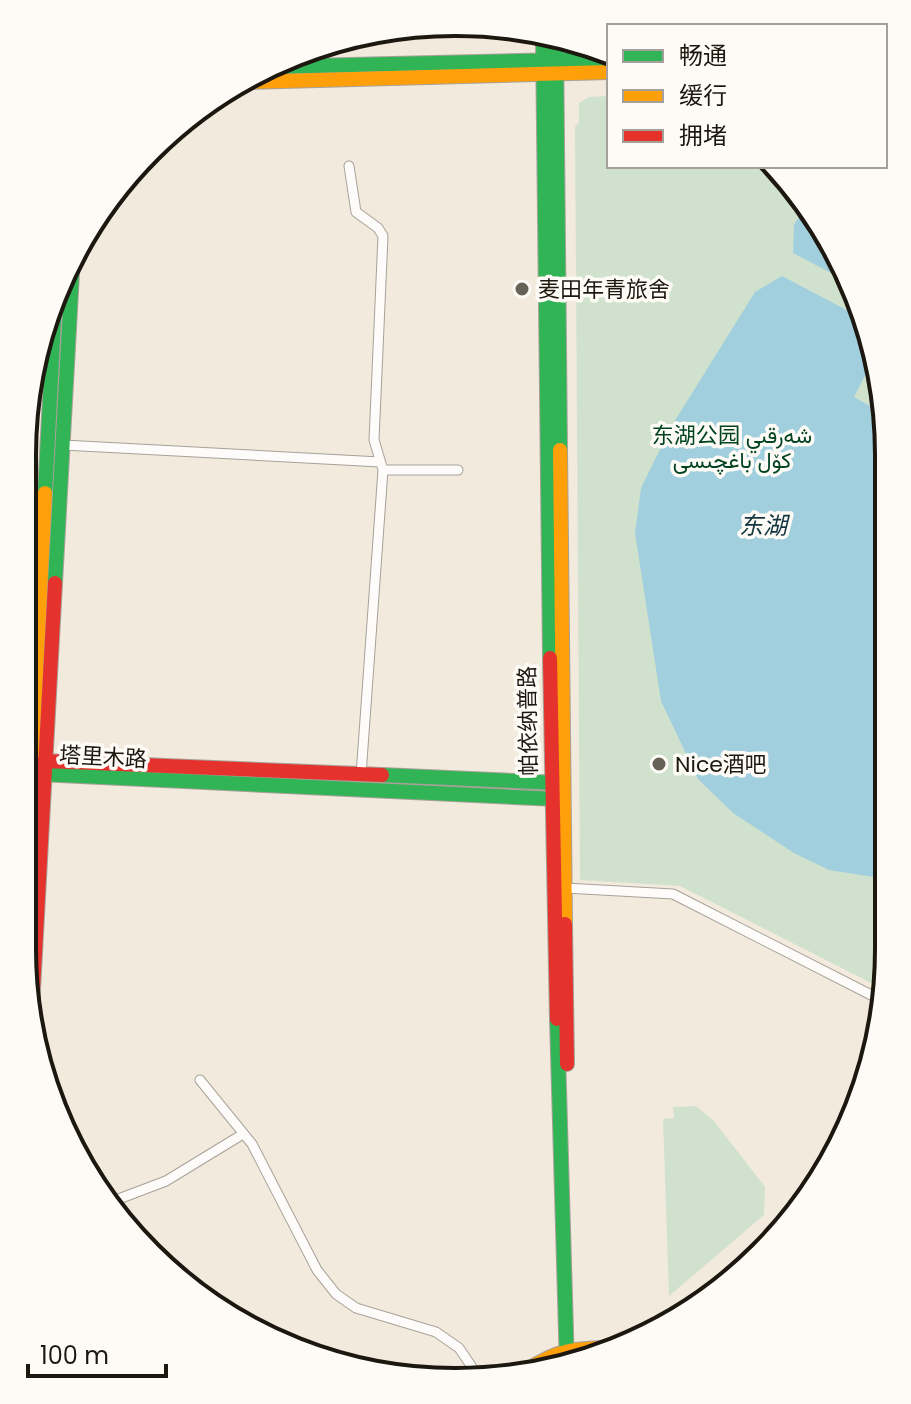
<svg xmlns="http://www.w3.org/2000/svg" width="911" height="1404" font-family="Poppins,Vazirmatn,'Noto Sans SC',sans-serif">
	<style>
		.green { fill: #d0e2cd }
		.water { fill: #a2cfdd }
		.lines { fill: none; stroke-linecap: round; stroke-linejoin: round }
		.street-casing { stroke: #a7a198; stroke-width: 11 }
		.fast-casing { stroke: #a7a198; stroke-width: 16 }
		.slow-casing { stroke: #a7a198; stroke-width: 16 }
		.jam-casing { stroke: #a7a198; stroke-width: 16 }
		.street { stroke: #fdfcfa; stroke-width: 9 }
		.fast { stroke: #30b455; stroke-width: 14 }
		.slow { stroke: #ff9f0a; stroke-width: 14 }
		.jam { stroke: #e5322d; stroke-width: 14 }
		.poi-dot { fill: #676157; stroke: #fefbf6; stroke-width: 3 }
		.labels { text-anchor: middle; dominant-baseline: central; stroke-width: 7; stroke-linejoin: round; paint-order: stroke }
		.poi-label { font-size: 22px; fill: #1c170f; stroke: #fefbf6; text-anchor: start }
		.park-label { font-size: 22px; fill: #004321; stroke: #fefbf6 }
		.street-label { font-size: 22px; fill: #1c170f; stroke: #fefbf6 }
		.water-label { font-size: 24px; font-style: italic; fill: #143540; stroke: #fefbf6 }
		.rim { fill: none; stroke: #1c170f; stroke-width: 4 }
	</style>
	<rect width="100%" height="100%" fill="#f2eadd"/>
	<path class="green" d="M609 96V166H769L844 264 888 428 885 990 680 886 580 880 575 127 579 122V103L589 97Z
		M24 586 41 587 23 849Z
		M696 1106 714 1121 765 1187 764 1215 669 1296 663 1119 674 1118 673 1107Z"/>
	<path class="water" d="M803 210 844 264 850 283 793 253 794 225Z
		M782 276 858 316 871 364 854 397 884 414 888 428 886 879 829 870 794 853 733 813 698 779 661 701 635 533 641 488 671 427 755 292Z"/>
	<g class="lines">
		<g class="street-casing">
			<path id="street" d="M349 166 356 212 378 228 383 236 374 440 383 470 361 775
				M63 445 380 462
				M383 470H458
				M565 888 673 894 885 1002
				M200 1080 252 1144 317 1270 336 1294 356 1308 436 1332 459 1348 478 1376
				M108 1203 166 1181 243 1134"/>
		</g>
		<g class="fast-casing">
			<path id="fast" d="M543 38 550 658
				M556 40 560 450
				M264 67 609 59
				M45 493 55 301
				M55 583 73 255
				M39 774 557 799
				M382 775 560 783
				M557 1019 567 1367"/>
		</g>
		<g class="slow-casing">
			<path id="slow" d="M243 82 609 72
				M560 450 565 924
				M22 950 45 493
				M549 1369 573 1358
				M525 1372C557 1349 577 1348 615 1348"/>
		</g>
		<g class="jam-casing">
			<path id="jam" d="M550 658 557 1019
				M39 766 46 761 382 775
				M565 924 567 1064
				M32 1008 55 583"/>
		</g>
		<use href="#street" class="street"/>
		<use href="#fast" class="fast"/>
		<use href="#slow" class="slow"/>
		<use href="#jam" class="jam"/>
	</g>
	<g class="poi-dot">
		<circle cx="522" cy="289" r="8"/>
		<circle cx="659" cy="764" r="8"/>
	</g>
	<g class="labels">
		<g class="poi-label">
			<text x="538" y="289">麦田年青旅舍</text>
			<text x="675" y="764">Nice酒吧</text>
		</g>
		<g class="park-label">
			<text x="732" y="435">东湖公园 شەرقىي<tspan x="732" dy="25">كۆل باغچىسى</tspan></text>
		</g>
		<g class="street-label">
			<text transform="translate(528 721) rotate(-91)">帕依纳普路</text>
			<text transform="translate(103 757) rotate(3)">塔里木路</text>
		</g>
		<g class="water-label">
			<text x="763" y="525">东湖</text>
		</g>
	</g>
	<path d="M0 0H911V1404H0ZM455 36H456A419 419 0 0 1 875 455V949A419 419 0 0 1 456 1368H455A419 419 0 0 1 36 949V455A419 419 0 0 1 455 36Z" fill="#fefbf6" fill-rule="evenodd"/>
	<path class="rim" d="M455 36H456A419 419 0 0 1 875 455V949A419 419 0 0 1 456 1368H455A419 419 0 0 1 36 949V455A419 419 0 0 1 455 36Z"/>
	<rect x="607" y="24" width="280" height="144" fill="#fefbf6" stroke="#a4a09a" stroke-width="2"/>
	<rect x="623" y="50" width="40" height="12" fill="#30b455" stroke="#a4a09a" stroke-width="2"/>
	<text x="679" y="64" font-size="24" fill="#1c170f">畅通</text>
	<rect x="623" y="90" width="40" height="12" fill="#ff9f0a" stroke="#a4a09a" stroke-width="2"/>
	<text x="679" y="104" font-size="24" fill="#1c170f">缓行</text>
	<rect x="623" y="130" width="40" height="12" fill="#e5322d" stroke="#a4a09a" stroke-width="2"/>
	<text x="679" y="144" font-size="24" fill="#1c170f">拥堵</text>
	<path d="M28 1364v12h138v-12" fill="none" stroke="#1c170f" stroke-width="4"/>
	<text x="40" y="1364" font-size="24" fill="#1c170f" stroke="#fefbf6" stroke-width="6" paint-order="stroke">100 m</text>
</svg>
